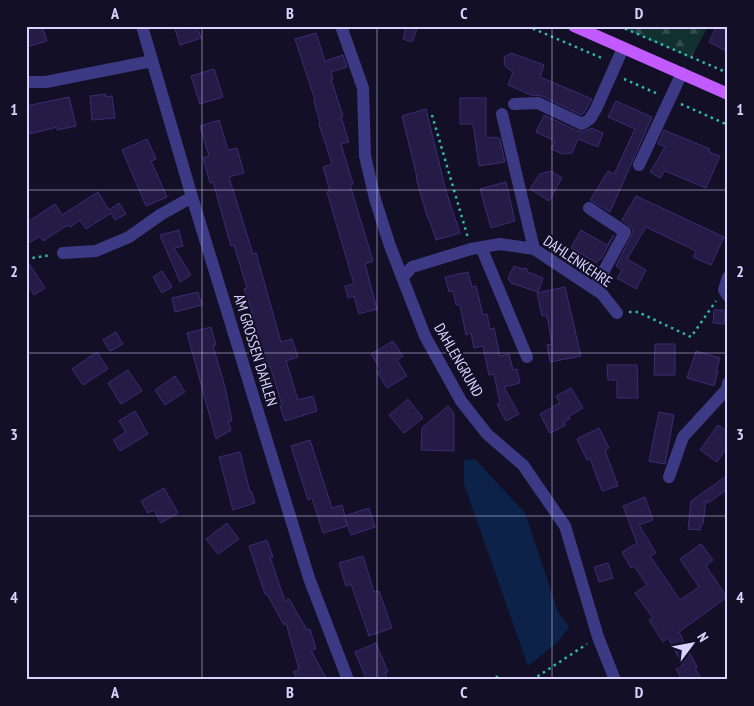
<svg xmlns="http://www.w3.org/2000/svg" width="754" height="706" font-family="'PT Sans Narrow',sans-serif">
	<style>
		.forest { fill: url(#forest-firs) }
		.water { fill: #0c2248 }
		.building { fill: #241b47; stroke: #3b2d73 }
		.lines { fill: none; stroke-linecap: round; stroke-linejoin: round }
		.path { stroke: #2fb8b0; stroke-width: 2.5; stroke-dasharray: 2.5 4; stroke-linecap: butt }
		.minor { stroke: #3d3a85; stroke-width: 12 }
		.major { stroke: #c25bff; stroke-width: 12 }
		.grid { fill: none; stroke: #d9d4ff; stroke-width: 1; stroke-opacity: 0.55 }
		.labels { text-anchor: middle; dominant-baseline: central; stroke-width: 4; stroke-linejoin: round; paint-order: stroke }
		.street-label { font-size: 15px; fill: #d9d4ff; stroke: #130f26 }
		.neatline { fill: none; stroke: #d9d4ff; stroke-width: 2 }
		.grid-label { font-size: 16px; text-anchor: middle; font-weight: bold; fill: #d9d4ff }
	</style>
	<defs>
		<pattern id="forest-firs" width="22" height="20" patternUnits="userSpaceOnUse" patternTransform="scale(1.25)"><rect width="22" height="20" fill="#12302f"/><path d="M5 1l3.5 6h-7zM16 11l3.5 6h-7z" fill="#344d4e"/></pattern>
	</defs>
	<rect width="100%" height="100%" fill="#130f26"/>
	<path class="forest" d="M618 26H708L691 58Z"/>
	<path class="water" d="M475 459 525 513 558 612 569 627 559 641 528 666 464 484V460Z"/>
	<path class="building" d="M26 26H42L47 41 26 47Z
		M174 26H197L201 38 180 45Z
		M406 26H418L412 42 403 39Z
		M717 26H728V52L709 42Z
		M316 33 325 61 343 55 347 67 331 72 333 79H331L343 116 341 117 349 142 341 144 353 184 350 185 373 261 365 264 377 309 359 314 354 296 348 298 345 286 354 284 327 192 330 191 323 167 332 164 319 124 320 123 314 101 315 100 295 39Z
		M511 53 544 65 540 77 592 99 584 113 581 115 542 96 531 95 508 85 513 72 505 66 504 57Z
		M214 69 223 97 200 104 191 76Z
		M106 94V97L112 96 115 118 92 120 90 96Z
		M69 97 76 126 57 130V127L30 134V132L26 133V106Z
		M460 98H486V138L496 137 500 139 505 162 479 166 473 124H460Z
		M616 101 652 117 610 212 590 200 608 171 614 174 635 129 608 117Z
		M426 109 446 191 460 233 436 240 429 219H428L416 178 417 177 402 116Z
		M544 115 578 131 583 132 591 128 603 133 598 147 578 139 572 153 563 154 551 149 555 141 536 132Z
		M219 120 228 150 237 148 244 173 229 177 253 254 256 253 281 342 292 339 298 357 286 361 298 400 313 396 317 411 285 421 280 406 282 405 270 366 265 367 259 349 252 320 254 319 244 289 247 288 234 245 231 246 213 182 210 183 203 158 209 156 200 126Z
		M664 130 710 149 709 152 720 156 706 188 665 171 660 178 650 172 665 147 658 144Z
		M147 139 156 159 151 161 167 197 146 206 122 150Z
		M551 171 562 178 549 201 530 189 540 174Z
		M506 182 515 221 491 228 480 189Z
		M98 192 109 210 119 203 126 214 115 220 111 213 86 229 80 220 70 227 68 225 43 241 40 236 26 245V223L55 204 62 215Z
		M636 196 724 237 711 265 693 257 696 251 646 227 627 259 646 270 636 289 617 278 622 270 616 266 633 232 632 228 622 220Z
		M179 230 183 246 174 248 191 275 180 282 160 235Z
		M581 230 607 245 614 235 601 259 600 258 597 263 571 248Z
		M26 259 45 288 34 295 26 282Z
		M514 266 522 269 526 268 528 272 543 278 538 292 511 283 508 278Z
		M162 271 172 287 162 293 153 277Z
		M468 272 472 287 476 286 483 315 487 314 490 329 494 328 500 356 509 354 513 370 517 369 520 383 504 387 519 414 506 421 497 404 500 403 494 374 489 375 483 346 474 348 471 333 466 335 460 305H456L453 291 449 292 445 277Z
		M565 287 581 356 550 362 547 345 552 344 548 321 546 315 542 316 537 293Z
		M198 292 202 305 175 312 172 298Z
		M714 310H725L724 324 713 323Z
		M211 327 216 345 213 346 225 387 232 421H228L231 430 216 439 187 333Z
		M116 332 123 344 110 351 103 340Z
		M393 341 403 356 397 360 407 376 387 388 377 372 381 370 371 354Z
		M655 344H675V375H654Z
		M696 351 720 358 716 371H718L714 386 687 378Z
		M97 352 108 369 83 385 72 369Z
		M607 365H637L638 398H617V380H608Z
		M128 370 142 391 121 404 108 383Z
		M175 376 185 392 165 405 155 390Z
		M571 388 583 408 569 416 570 419 564 422 566 425 550 433 540 414 560 403 556 396Z
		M408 399 423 418 404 433 389 415Z
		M448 406 454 413V451L421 450 422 428Z
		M135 411 148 434 120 451 113 440 126 432 119 421Z
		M659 412 674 415 665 464 649 461Z
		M718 425 728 432V446L717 462 700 450Z
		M599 428 609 448 605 450 618 486 602 491 590 458 587 460 577 439Z
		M310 440 332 508 342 505 345 516 369 508 375 527 351 535 345 518 347 526 323 533 312 498 308 500 291 446Z
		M240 452 250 492H252L255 503 233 510 219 457Z
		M728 475V489L708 503 706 500 703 524H701L700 530 688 529 691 501Z
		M164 488 178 513 161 523 154 510 148 513 141 501Z
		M645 497 653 520 639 525 656 553 650 556 680 600 699 587 680 559 701 544 713 560 706 566 727 597 679 632 697 667 695 668 702 680H682L676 669 683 665 668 638 663 642 649 620 653 618 635 593 647 585 634 566 631 568 622 552 637 543 623 506Z
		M227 523 239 539 218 554 206 539Z
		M267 540 273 557H270L285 601 289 599 307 630 310 629 316 649 311 650 327 680H298L293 672 299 669 286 623 284 625 267 594H265L249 546Z
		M363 556 374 592 379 591 392 628 369 636 351 584 346 586 339 563Z
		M608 563 613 578 599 582 594 567Z
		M376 643 388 672 385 673 388 680H367L355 652Z"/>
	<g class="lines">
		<path class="path" d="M527 26 604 59
			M619 26 728 73
			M624 79 658 94
			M681 104 728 125
			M432 115 468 238
			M26 259 51 255
			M629 312H638L691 337 716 301
			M491 680 496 676 499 680
			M532 680 587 644"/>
		<path class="minor" d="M142 26 192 197 309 578 348 680
			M341 26 363 88 365 156 375 199 390 246 425 336 461 401 487 434 523 465 565 526 598 637 615 680
			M26 82H46L152 61
			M514 104 538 103 582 124 590 119 596 109 623 48
			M502 114 534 249
			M639 165 682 73
			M589 208 625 232 594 289
			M481 247 527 357
			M63 253 96 251 129 237 160 215 192 197
			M403 277 412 267 471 249 500 244 534 249 602 294 617 313
			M728 277 724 290 728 296
			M669 477 683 437 727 389 728 383"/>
		<path class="major" d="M574 26 728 94"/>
	</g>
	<path class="grid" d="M202 26V680M377 26V680M552 26V680M26 190H728M26 353H728M26 516H728"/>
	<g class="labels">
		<g class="street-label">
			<text transform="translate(578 261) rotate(34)">DAHLENKEHRE</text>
			<text transform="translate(256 350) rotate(73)">AM GROSSEN DAHLEN</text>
			<text transform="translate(459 360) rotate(60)">DAHLENGRUND</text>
		</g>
	</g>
	<rect width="754" height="706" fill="none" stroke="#130f26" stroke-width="55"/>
	<g transform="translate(692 644) rotate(58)" stroke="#130f26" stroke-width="4" paint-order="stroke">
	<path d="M0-4L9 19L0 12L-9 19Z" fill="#d9d4ff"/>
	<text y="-8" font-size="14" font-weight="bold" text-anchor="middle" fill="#d9d4ff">N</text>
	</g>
	<rect x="28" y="28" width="698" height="650" class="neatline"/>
	<g class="grid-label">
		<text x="115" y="19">A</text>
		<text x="290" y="19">B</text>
		<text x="464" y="19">C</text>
		<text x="639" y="19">D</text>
		<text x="14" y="115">1</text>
		<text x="740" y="115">1</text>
		<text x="14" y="277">2</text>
		<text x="740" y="277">2</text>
		<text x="14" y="440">3</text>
		<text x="740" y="440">3</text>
		<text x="14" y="603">4</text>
		<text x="740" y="603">4</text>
		<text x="115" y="698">A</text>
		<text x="290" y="698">B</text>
		<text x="464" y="698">C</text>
		<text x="639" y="698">D</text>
	</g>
</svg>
